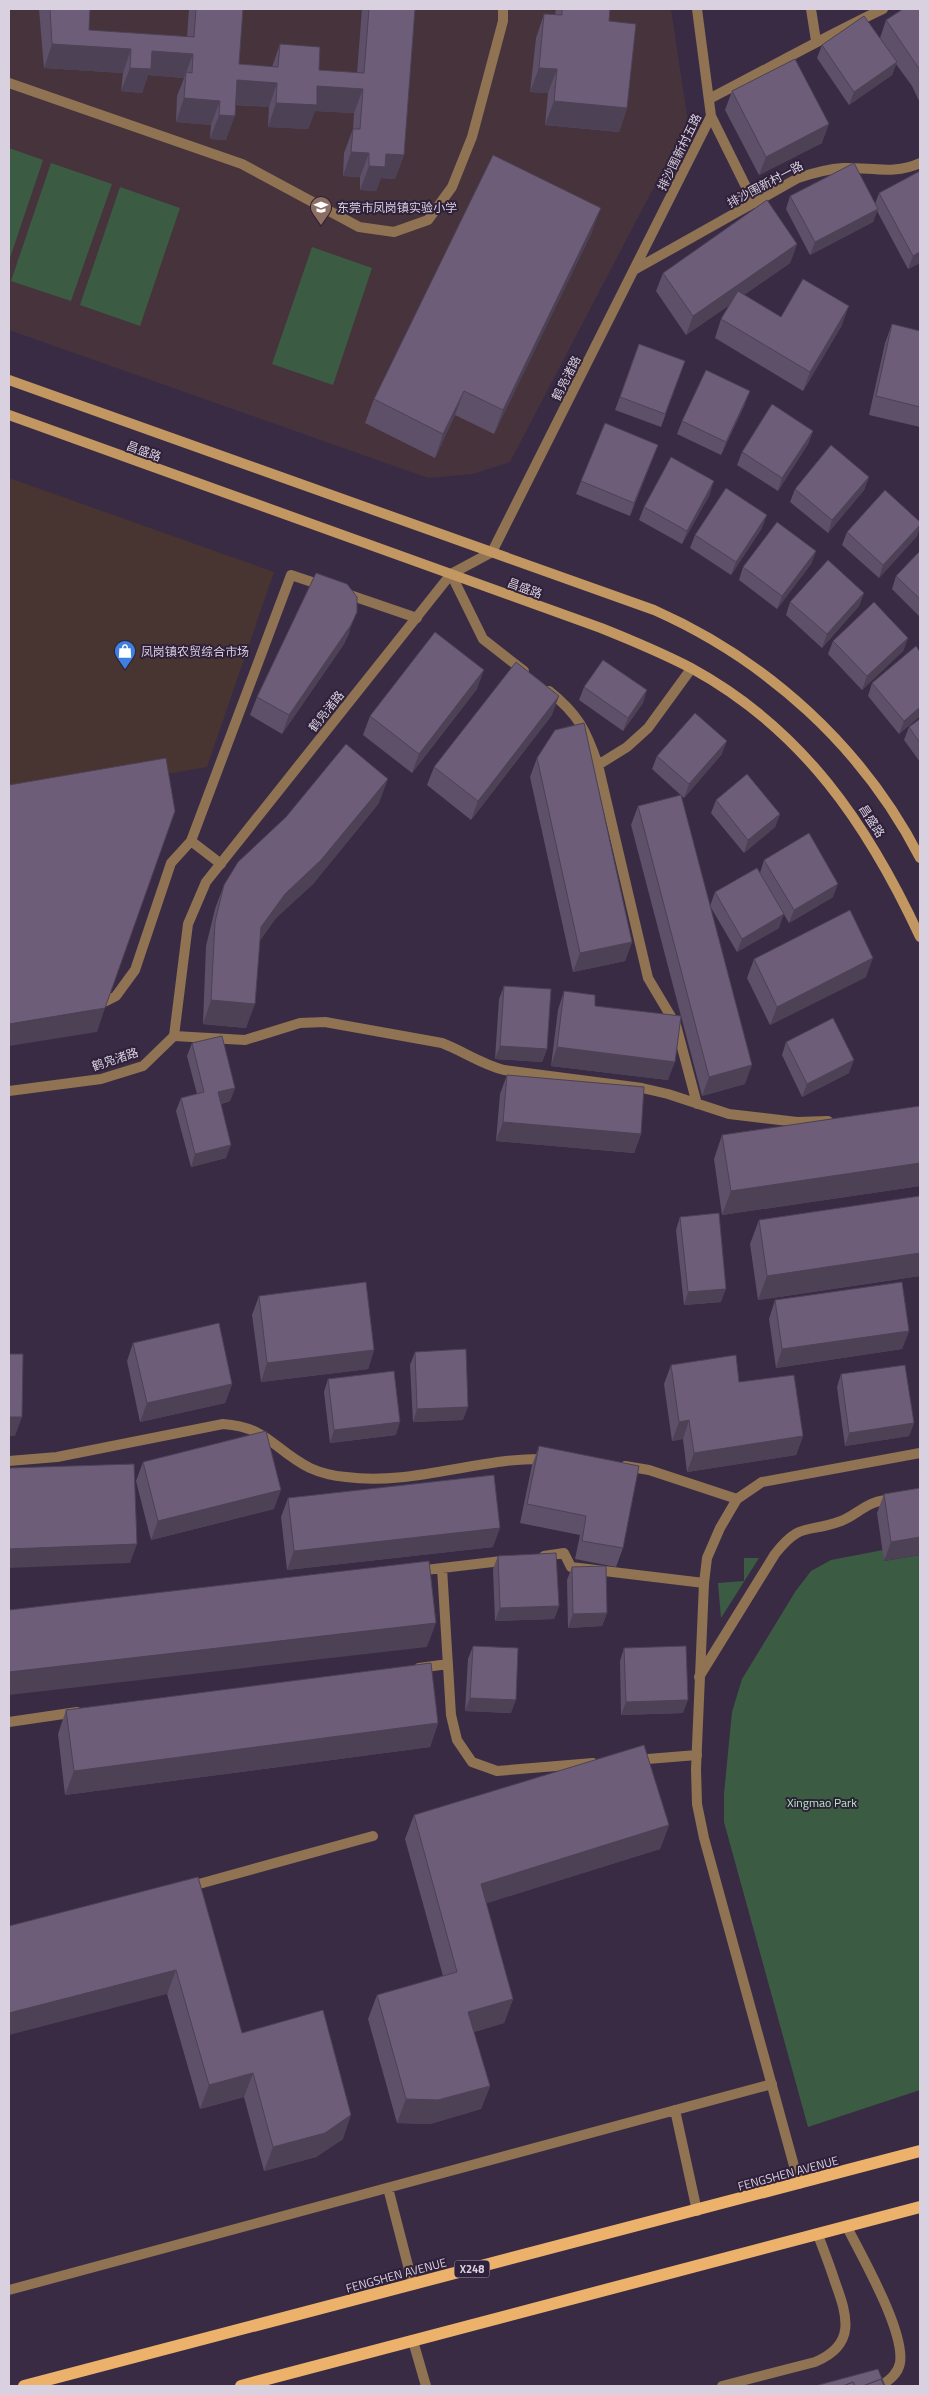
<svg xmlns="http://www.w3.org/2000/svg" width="929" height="2395" font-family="'Titillium Web','Noto Sans SC',sans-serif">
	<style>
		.commercial { fill: #483430 }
		.education { fill: #46333c }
		.green { fill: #3b5c43 }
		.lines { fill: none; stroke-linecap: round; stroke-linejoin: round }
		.lane { stroke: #8f7352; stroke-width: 10 }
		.street { stroke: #8f7352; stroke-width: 10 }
		.secondary { stroke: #c39761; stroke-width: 10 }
		.primary { stroke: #ecb26c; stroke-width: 12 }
		.wall { fill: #5e5068 }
		.shaded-wall { fill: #4c4155 }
		.building { fill: #6d5d79; stroke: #4c4155 }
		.labels { text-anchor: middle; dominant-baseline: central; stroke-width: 4; stroke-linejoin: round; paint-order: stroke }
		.shield { fill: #2f2139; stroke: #a69cae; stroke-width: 1 }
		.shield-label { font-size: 11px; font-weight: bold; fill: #d9d0e0 }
		.street-label { font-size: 12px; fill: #d9d0e0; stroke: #2f2139 }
		.poi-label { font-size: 12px; fill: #d9d0e0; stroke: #2f2139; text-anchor: start }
		.park-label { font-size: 12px; fill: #abefba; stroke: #2f2139 }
	</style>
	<rect width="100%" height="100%" fill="#392b44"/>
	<path class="commercial" d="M9 478 274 572 207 767 9 802Z"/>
	<path class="education" d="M9 9H671L688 122 510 462 473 474 428 478 9 330Z"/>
	<path class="green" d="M9 148 43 160 9 261Z
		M51 163 112 184 71 301 11 281Z
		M120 187 180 208 140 326 80 305Z
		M312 247 372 268 333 385 272 364Z
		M883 1550 884 1561 920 1555V2090L808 2127 724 1822V1794L732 1712 742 1679 795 1592 811 1571 831 1560Z
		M744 1558H759L721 1618 718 1583 744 1581Z"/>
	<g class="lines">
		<path class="lane" d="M811 9 816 41
			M9 83 242 164 359 227 394 232 428 220 452 187 472 137 503 21V9
			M709 99C767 69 824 37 883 9
			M451 574 483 639 524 671
			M344 593 417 618
			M549 691C578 714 586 730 598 765L648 978 676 1025 697 1104
			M598 765 627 747 648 728 691 669
			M191 841 291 575 324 586
			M96 1006 116 996 135 970 171 863 191 841 221 864
			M174 1036 245 1040 300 1023 325 1022 442 1043C463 1051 481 1064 504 1070L642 1088 668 1094 729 1114 797 1122 828 1121
			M9 1461 57 1457 223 1424C268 1427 274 1450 310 1468 321 1473 334 1476 346 1477 412 1486 481 1457 546 1459
			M625 1466 649 1470 737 1499
			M544 1556 564 1553 571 1567 704 1583
			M442 1568 451 1715 457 1740 472 1762 497 1771 593 1763
			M417 1571 510 1560
			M419 1668 448 1664
			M699 1677 775 1554C801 1521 806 1534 841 1521 852 1517 860 1509 871 1504 885 1498 905 1498 920 1496
			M9 1722 77 1712
			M635 1760 697 1755
			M188 1887 373 1836
			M675 2110 697 2211
			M388 2188 413 2285
			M847 2227C862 2257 905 2331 900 2363 898 2374 889 2380 881 2386
			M9 2290 772 2084
			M413 2341 426 2386
			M722 2386 815 2362C856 2345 848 2317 835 2282 830 2266 824 2251 818 2235"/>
		<path class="street" d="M711 116 754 203
			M634 270 798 178C813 173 827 169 843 168 869 167 895 175 920 163
			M9 1091 101 1079 143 1066 174 1036 188 924 206 882 451 574 492 552 711 116 697 9
			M799 2184 704 1838 697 1804 696 1769 704 1583 707 1558 720 1528 737 1499 762 1482 920 1453"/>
		<path class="secondary" d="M9 380 654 610C767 660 863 747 920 858
			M9 415 601 628C631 640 662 653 691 668 803 729 868 825 920 937"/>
		<path class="primary" d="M24 2386 920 2151
			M241 2386 920 2207"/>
	</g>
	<path class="wall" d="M39 9H90L89 30 187 37 189 9H243L239 64 272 67 280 44 319 70 357 73 362 9H415L404 155 395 179 381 178 376 191 360 190V177L343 176 344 153 353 129 354 113 315 111 308 129 268 127 269 107 235 105 226 140 210 139 211 125 176 122 177 96 184 78 148 75 142 93 121 91 123 73 44 68Z
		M556 9H610L609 21 627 108 619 132 545 125 548 93 530 92 536 38 544 14 555 15Z
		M920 9V103L912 86 896 64 892 75 849 105 817 58 822 45 880 38 886 20Z
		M732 91 822 143 759 175 725 110Z
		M879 193 920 263 908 269 877 211 873 222 810 255 786 209 790 196 875 204Z
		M592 232 494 434 455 415 435 458 365 423 374 399Z
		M797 244 790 263 744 295 781 317 842 325 803 391 715 338 721 319 731 304 686 335 656 291 663 273Z
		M892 324 920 331V427L869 415 885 343Z
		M639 344 685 361 661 427 615 410Z
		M745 404 721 455 677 434 682 421Z
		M813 431 808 444 778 491 737 465 742 452Z
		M658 445 630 516 576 494 581 481Z
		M869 477 864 490 828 533 790 502 795 489Z
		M710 494 682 544 639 520 644 507Z
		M920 522V526L917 536 879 578 842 545 847 532Z
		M762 528 731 575 690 548 695 535Z
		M816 551 811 564 777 609 739 580 743 567Z
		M920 551V617L892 589 896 576Z
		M864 593 859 606 822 648 786 615 790 602Z
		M350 631 344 644 282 734 250 715 257 697Z
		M908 638 903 651 862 690 828 654 833 641Z
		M920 652V716L899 734 868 696 872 683Z
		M584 687 643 703 623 731 579 700Z
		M477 689 412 773 363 735 370 716Z
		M552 715 471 820 427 785 434 767Z
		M920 719V762L904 740 909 727Z
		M722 754 684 798 652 769 657 756Z
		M537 758 632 942 625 961 573 972 530 777Z
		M716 800 780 814 775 827 744 853 711 813Z
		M379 803 313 884 276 918 260 940 246 1028 203 1024 206 946 215 909 224 885Z
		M638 806 745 1084 702 1096 681 1016 668 1080 551 1066 558 1010 564 991 595 1006 681 1016 631 825Z
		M764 860 833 897 789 923 768 887 779 928 737 952 710 906 715 892 760 873Z
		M754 959 866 977 770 1025 747 978Z
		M504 986 547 1049 542 1062 495 1059 499 999Z
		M786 1042 849 1073 802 1097 782 1055Z
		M192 1043 235 1088 230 1101 221 1104 226 1158 191 1167 176 1111 181 1098 197 1094 187 1056Z
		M507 1075 641 1134 634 1153 496 1141 500 1094Z
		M920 1106V1186L722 1215 714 1159 722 1135Z
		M920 1196V1276L758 1300 750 1244 759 1220Z
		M680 1217 721 1302 684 1305 676 1230Z
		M259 1296 374 1350 368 1369 261 1382 252 1315Z
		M775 1300 909 1331 902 1349 776 1368 769 1319Z
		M133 1343 232 1384 225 1403 140 1422 127 1361Z
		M415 1352 463 1420 413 1422 410 1365Z
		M671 1365 803 1436 796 1455 687 1472 683 1439 672 1441 664 1384Z
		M841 1374 914 1423 909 1436 845 1446 837 1387Z
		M328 1379 396 1435 330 1443 324 1392Z
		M539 1446 623 1548 616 1567 575 1559 580 1535 520 1523 532 1465Z
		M143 1462 274 1509 151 1540 136 1481Z
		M920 1488 884 1561 877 1513 884 1494Z
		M288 1498 493 1547 287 1570 281 1517Z
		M498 1556 559 1606 554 1619 495 1621 493 1569Z
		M572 1567 607 1613 602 1626 568 1628 567 1580Z
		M473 1646 511 1713 465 1711 468 1659Z
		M624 1648 683 1713 621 1715 620 1661Z
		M66 1710 438 1723 430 1747 65 1795 58 1734Z
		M414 1815 669 1825 660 1849 486 1903 513 1999 504 2023 474 2032 490 2086 481 2109 430 2124 397 2123 368 2019 377 1995 443 1976 405 1839Z
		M198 1877 242 2033 343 2139 316 2157 264 2171 244 2097 200 2109 167 1994Z"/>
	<path class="shaded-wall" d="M52 44 131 49 123 73 44 68Z
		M152 51 193 54 184 78 148 75 142 93 121 91 130 68Z
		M897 62 892 75 849 105 854 92Z
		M539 68 557 69 548 93 530 92Z
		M237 80 277 83 269 107 228 104Z
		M317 86 363 89 354 113 315 111 308 129 268 127 276 103Z
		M184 98 220 101 211 125 176 122Z
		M554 101 627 108 619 132 545 125Z
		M219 115 235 116 226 140 210 139Z
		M829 124 822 143 759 175 766 157Z
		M351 152 369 153 360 177 343 176Z
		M386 154 404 155 395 179 381 178 376 191 360 190 369 166Z
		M601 208 592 232 494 434 503 410Z
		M878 209 873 222 810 255 815 242Z
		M797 244 790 263 686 335 693 316Z
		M920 252V263L908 269 913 256Z
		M849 306 842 325 803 391 810 372Z
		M464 391 455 415 435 458 443 434Z
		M750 391 745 404 721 455 726 442Z
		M813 431 808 444 778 491 782 478Z
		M658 445 653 458 630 516 634 503Z
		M869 477 864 490 828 533 832 520Z
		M714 481 710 494 682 544 687 531Z
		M767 515 762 528 731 575 736 562Z
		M920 525 917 536 879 578 883 565Z
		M816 551 811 564 777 609 782 596Z
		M864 593 859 606 822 648 827 634Z
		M357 612 344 644 282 734 289 715Z
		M908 638 903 651 862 690 867 676Z
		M484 670 477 689 412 773 419 754Z
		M647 690 643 703 623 731 628 718Z
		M559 696 552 715 471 820 478 801Z
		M920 707V716L899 734 904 721Z
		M727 741 722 754 684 798 689 784Z
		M388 779 379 803 313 884 276 918 253 951 261 927 285 894Z
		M780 814 775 827 744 853 748 840Z
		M838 884 833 897 789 923 794 910Z
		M784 914 779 928 737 952 742 939Z
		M632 942 625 961 573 972 580 953Z
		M873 958 866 977 770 1025 777 1007Z
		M211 1000 255 1004 246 1028 203 1024Z
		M105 1008 97 1032 9 1046V1024Z
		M500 1046 547 1049 542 1062 495 1059Z
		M557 1047 675 1062 668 1080 551 1066Z
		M854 1060 849 1073 802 1097 807 1084Z
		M752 1065 745 1084 702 1096 709 1077Z
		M235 1088 230 1101 213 1105 218 1092Z
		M503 1122 641 1134 634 1153 496 1141Z
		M231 1145 226 1158 191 1167 195 1154Z
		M920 1163V1186L722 1215 731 1191Z
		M920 1253V1276L758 1300 767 1276Z
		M726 1289 721 1302 684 1305 688 1292Z
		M909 1331 902 1349 776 1368 782 1349Z
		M374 1350 368 1369 261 1382 267 1363Z
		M232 1384 225 1403 140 1422 147 1403Z
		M468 1407 463 1420 413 1422 417 1409Z
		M9 1417H22L15 1436H9Z
		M689 1420 683 1439 672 1441 679 1422Z
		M400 1422 396 1435 330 1443 334 1430Z
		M914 1423 909 1436 845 1446 849 1433Z
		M803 1436 796 1455 687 1472 694 1453Z
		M281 1490 274 1509 151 1540 158 1521Z
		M500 1528 493 1547 287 1570 294 1551Z
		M920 1537V1555L884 1561 891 1542Z
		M137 1544 130 1563 9 1568V1549Z
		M559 1606 554 1619 495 1621 500 1608Z
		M607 1613 602 1626 568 1628 573 1614Z
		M436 1623 427 1647 9 1695V1672Z
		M470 1698 516 1700 511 1713 465 1711Z
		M688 1700 683 1713 621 1715 626 1702Z
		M438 1723 430 1747 65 1795 74 1771Z
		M669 1825 660 1849 472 1908 481 1884Z
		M176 1970 167 1994 9 2035V2013Z
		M513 1999 504 2023 460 2036 468 2012Z
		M253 2073 244 2097 200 2109 209 2085Z
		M490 2086 481 2109 430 2124 397 2123 406 2099Z
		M351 2115 343 2139 316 2157 264 2171 273 2147Z"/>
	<path class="building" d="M50 9H90L89 30 194 37 196 9H243L239 64 278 67 280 44 320 47 319 70 364 73 369 9H415L404 155 386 154 385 167 369 166V153L351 152 353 129H360L363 89 317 86V105L276 103 277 83 237 80 235 116 219 115 220 101 184 98 186 72 192 73 193 54 152 51 151 69 130 68 131 49 52 44Z
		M562 9H610L609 21 636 24 627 108 554 101 557 69 539 68 544 14 562 15Z
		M903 9H920V70L886 20Z
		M864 16 897 62 854 92 822 45Z
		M795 59 829 124 766 157 732 91Z
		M493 155 601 208 503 410 464 391 443 434 374 399Z
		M854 163 878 209 815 242 790 196Z
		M920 171V252L913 256 879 193Z
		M767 200 797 244 693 316 663 273Z
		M803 279 849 306 810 372 721 319 738 291 781 317Z
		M892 324 920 331V407L876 396Z
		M639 344 685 361 665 414 620 397Z
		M706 370 750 391 726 442 682 421Z
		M772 404 813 431 782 478 742 452Z
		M605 423 658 445 634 503 581 481Z
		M831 445 869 477 832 520 795 489Z
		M671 457 714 481 687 531 644 507Z
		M726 488 767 515 736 562 695 535Z
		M885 490 920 522V525L883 565 847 532Z
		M777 522 816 551 782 596 743 567Z
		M920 551V599L896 576Z
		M828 560 864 593 827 634 790 602Z
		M316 573 347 584 357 597V612L351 625 289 715 257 697Z
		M874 602 908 638 867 676 833 641Z
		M435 632 484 670 419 754 370 716Z
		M916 646 920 652V707L904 721 872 683Z
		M603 660 647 690 628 718 584 687Z
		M516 662 559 696 478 801 434 767Z
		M695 713 727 741 689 784 657 756Z
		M920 719V743L909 727Z
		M584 723 632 942 580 953 537 758 555 730Z
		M346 744 388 779 321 860 285 894 261 927 255 1004 211 1000 215 922 224 885 238 862 286 817Z
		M166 758 175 811 105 1008 9 1024V785Z
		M747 774 780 814 748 840 716 800Z
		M681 795 752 1065 709 1077 638 806Z
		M809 833 838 884 794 910 764 860Z
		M757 868 784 914 742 939 715 892Z
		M850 910 873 958 777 1007 754 959Z
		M504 986 551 989 547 1049 500 1046Z
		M564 991 595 995V1006L681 1016 675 1062 557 1047Z
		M833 1018 854 1060 807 1084 786 1042Z
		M222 1036 235 1088 218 1092 231 1145 195 1154 181 1098 204 1092 192 1043Z
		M507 1075 644 1087 641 1134 503 1122Z
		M920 1106V1163L731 1191 722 1135Z
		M920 1196V1253L767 1276 759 1220Z
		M719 1213 726 1289 688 1292 680 1217Z
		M366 1282 374 1350 267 1363 259 1296Z
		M902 1282 909 1331 782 1349 775 1300Z
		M219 1323 232 1384 147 1403 133 1343Z
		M466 1349 468 1407 417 1409 415 1352Z
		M9 1354H23L22 1417H9Z
		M736 1355 739 1382 794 1375 803 1436 694 1453 689 1420 679 1422 671 1365Z
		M905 1365 914 1423 849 1433 841 1374Z
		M394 1371 400 1422 334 1430 328 1379Z
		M266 1431 281 1490 158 1521 143 1462Z
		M539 1446 639 1466 623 1548 582 1541 586 1516 527 1504Z
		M134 1464 137 1544 9 1549V1468Z
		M494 1475 500 1528 294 1551 288 1498Z
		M920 1488V1537L891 1542 884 1494Z
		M556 1553 559 1606 500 1608 498 1556Z
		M429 1561 436 1623 9 1672V1610Z
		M606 1566 607 1613 573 1614 572 1567Z
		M473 1646 518 1648 516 1700 470 1698Z
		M686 1646 688 1700 626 1702 624 1648Z
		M431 1663 438 1723 74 1771 66 1710Z
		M644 1745 669 1825 481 1884 513 1999 468 2012 490 2086 438 2100 406 2099 377 1995 457 1972 414 1815Z
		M198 1877 242 2033 323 2010 351 2115 325 2133 273 2147 253 2073 209 2085 176 1970 9 2013V1926Z
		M878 2369 885 2386 881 2379 863 2386H855L853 2382 843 2386H815Z
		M881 2379 884 2386H863Z
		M853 2382 855 2386H843Z"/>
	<defs>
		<g id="school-pin" transform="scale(1.125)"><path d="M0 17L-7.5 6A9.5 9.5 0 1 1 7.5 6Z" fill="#8d6e63" stroke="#2f2139"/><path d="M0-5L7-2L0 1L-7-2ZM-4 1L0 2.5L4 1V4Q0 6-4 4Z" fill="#fff"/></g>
		<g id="shop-pin" transform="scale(1.125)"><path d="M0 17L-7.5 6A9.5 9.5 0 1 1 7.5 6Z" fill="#3f7fe0" stroke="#2f2139"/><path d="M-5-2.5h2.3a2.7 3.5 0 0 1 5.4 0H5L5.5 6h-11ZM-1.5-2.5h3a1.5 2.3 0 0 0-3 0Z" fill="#fff"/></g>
	</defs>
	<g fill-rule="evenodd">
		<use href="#school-pin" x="321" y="207"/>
		<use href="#shop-pin" x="125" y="651"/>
	</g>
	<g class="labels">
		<rect class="shield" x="454.5" y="2260.5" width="35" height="17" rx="4"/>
		<g class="shield-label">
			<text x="472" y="2269">X248</text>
		</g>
		<g class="street-label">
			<text transform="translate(679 152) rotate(-64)">排沙围新村五路</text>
			<text transform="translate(765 184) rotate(-28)">排沙围新村一路</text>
			<text transform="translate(566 378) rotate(-63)">鹤凫渚路</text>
			<text transform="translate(144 451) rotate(20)">昌盛路</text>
			<text transform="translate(525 588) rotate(20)">昌盛路</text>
			<text transform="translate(326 711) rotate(-51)">鹤凫渚路</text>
			<text transform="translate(872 821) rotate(57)">昌盛路</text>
			<text transform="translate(115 1059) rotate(-18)">鹤凫渚路</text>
			<text transform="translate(788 2173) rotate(-15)">FENGSHEN AVENUE</text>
			<text transform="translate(396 2275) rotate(-15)">FENGSHEN AVENUE</text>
		</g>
		<g class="poi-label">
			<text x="337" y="207">东莞市凤岗镇实验小学</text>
			<text x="141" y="651">凤岗镇农贸综合市场</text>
		</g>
		<g class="park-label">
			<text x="822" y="1802">Xingmao Park</text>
		</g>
	</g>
	<rect width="929" height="2395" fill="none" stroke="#d9d0e0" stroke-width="20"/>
</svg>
